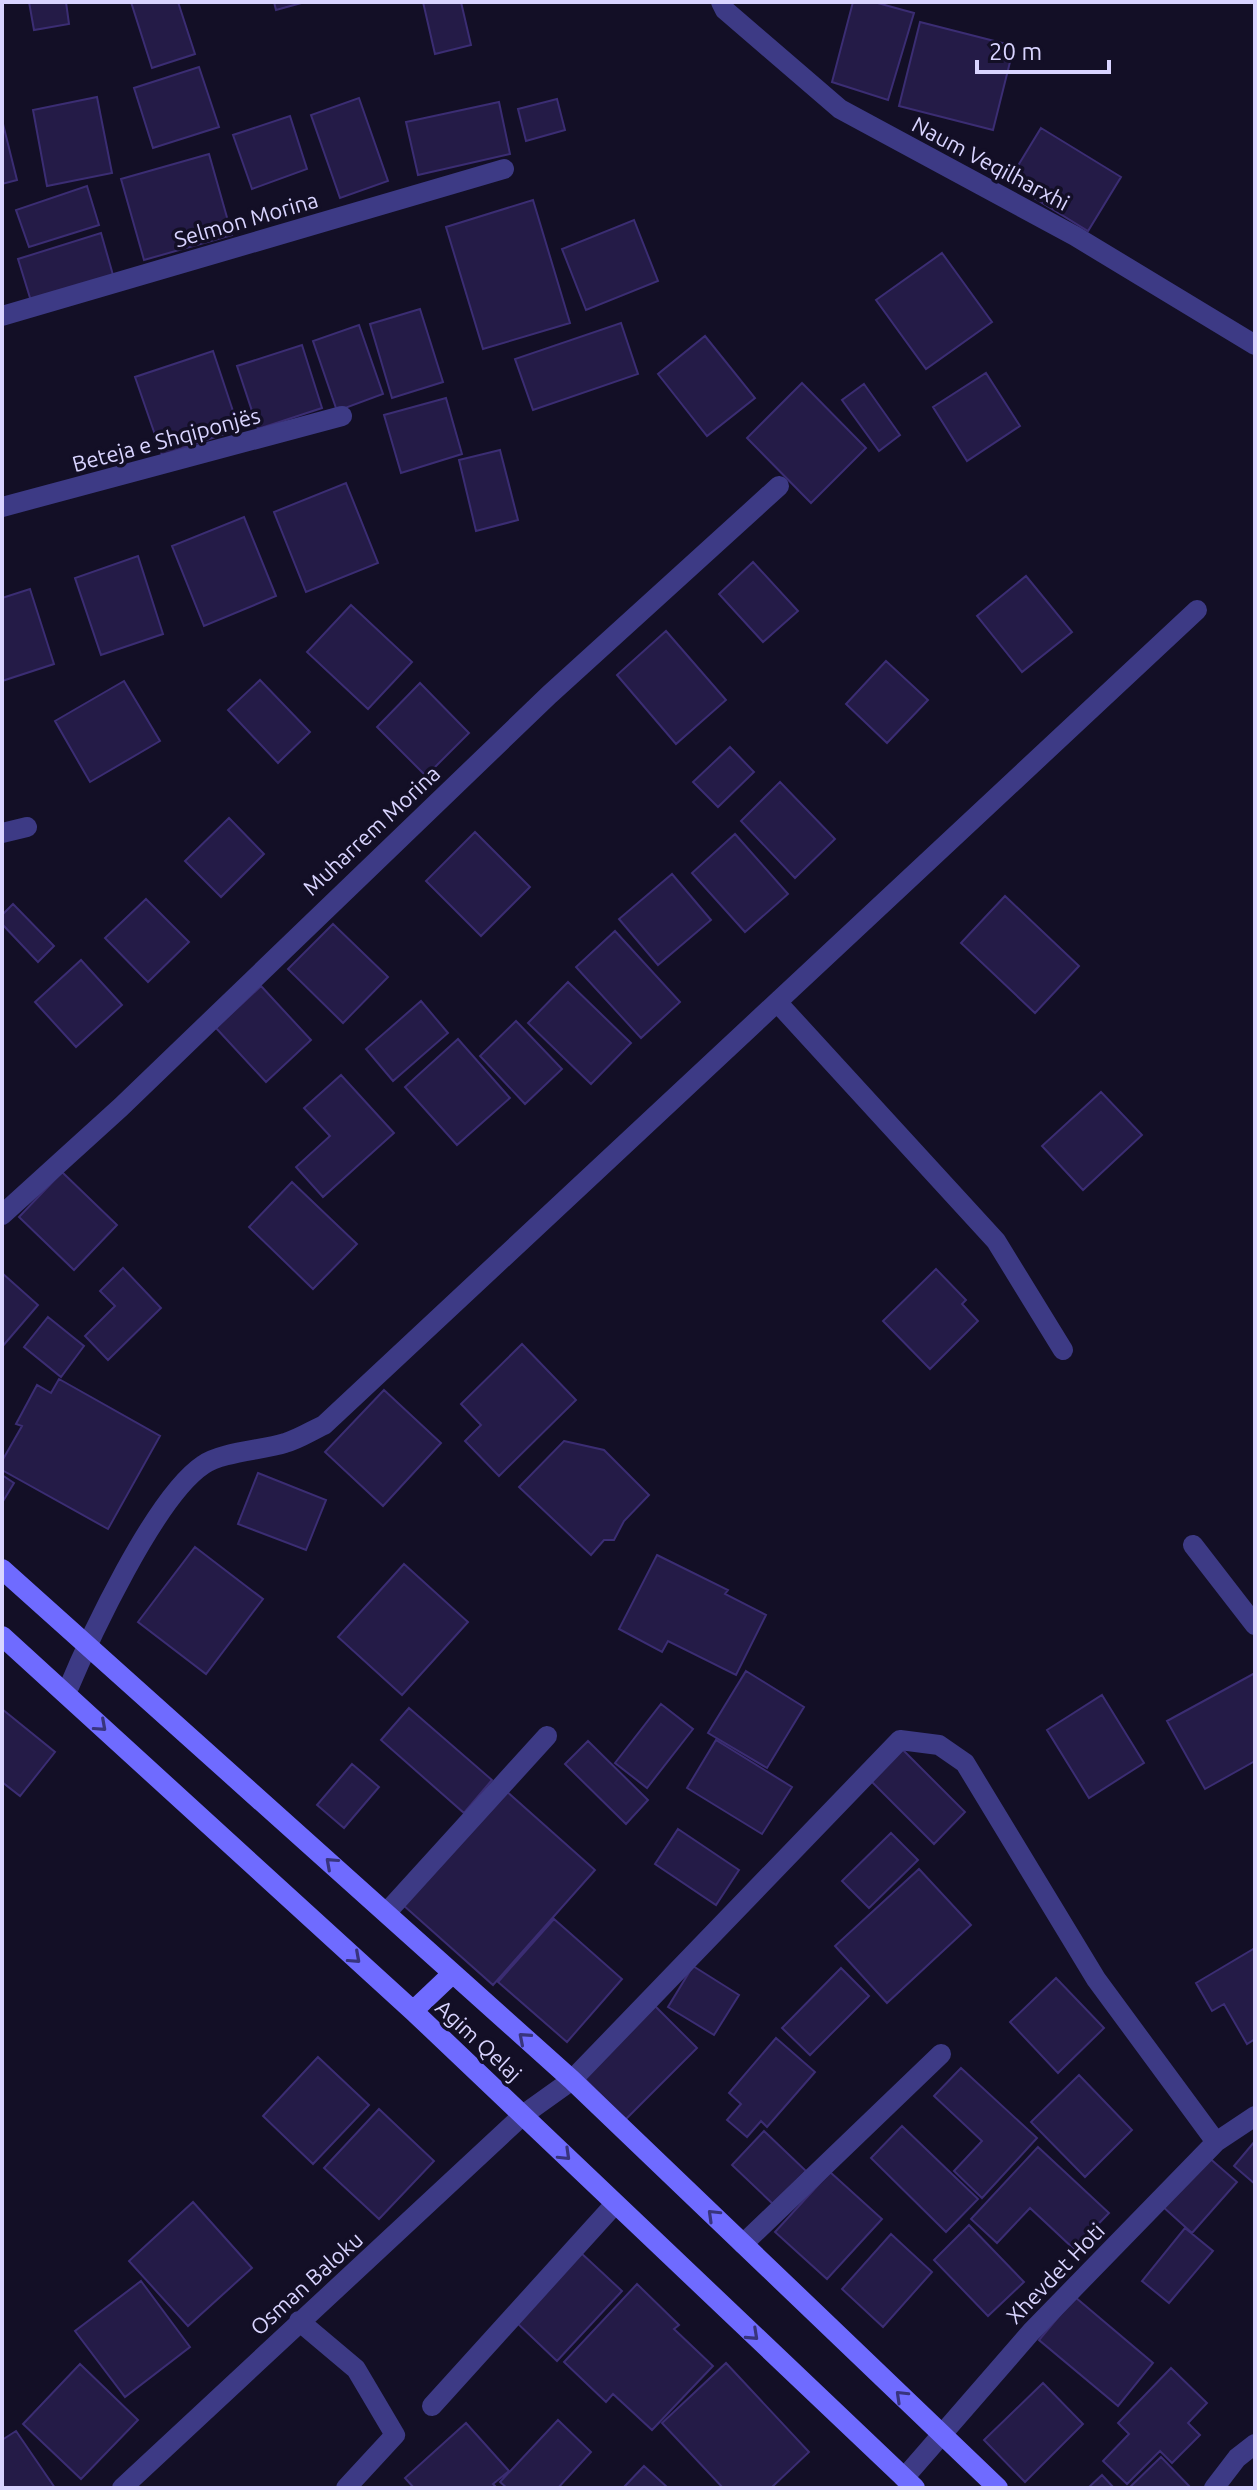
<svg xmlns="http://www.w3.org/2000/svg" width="1257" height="2490" font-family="Ubuntu,sans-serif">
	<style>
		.building { fill: #241b47; stroke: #3b2d73; stroke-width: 2 }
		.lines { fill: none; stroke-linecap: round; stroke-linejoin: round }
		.minor { stroke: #3d3a85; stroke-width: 20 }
		.secondary { stroke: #6f6bff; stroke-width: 20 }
		.oneway { stroke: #38347d }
		.labels { text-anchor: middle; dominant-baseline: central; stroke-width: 7; stroke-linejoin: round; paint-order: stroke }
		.street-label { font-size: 22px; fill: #d9d4ff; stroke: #130f26 }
	</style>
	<rect width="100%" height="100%" fill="#130f26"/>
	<path class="building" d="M29 2H66L69 24 34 30Z
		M131 2H178L195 54 152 68Z
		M274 2H305L276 10Z
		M423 2H461L471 45 435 54Z
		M853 2H874L914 13 888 100 832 82Z
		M920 22 1014 46 993 130 899 106Z
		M199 67 219 127 153 148 134 88Z
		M97 97 112 173 47 186 33 110Z
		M359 98 388 181 340 198 311 115Z
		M557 99 565 130 526 141 518 109Z
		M499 102 510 154 418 175 406 122Z
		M290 116 307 169 252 189 233 135Z
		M2 120 17 180 2 184Z
		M1041 128 1121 177 1088 231 1008 182Z
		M209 154 232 235 144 260 121 179Z
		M87 186 99 225 29 247 16 210Z
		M533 200 570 323 483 349 446 227Z
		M634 220 658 281 586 310 562 249Z
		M101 233 113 275 31 301 18 259Z
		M942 253 992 322 926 369 876 300Z
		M420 309 443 382 392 398 370 324Z
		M621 323 638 374 533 410 515 359Z
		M359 325 383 394 337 411 313 341Z
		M705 336 755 398 707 436 658 374Z
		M302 345 322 408 258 429 237 366Z
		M213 351 239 429 162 455 135 377Z
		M986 373 1020 426 967 461 933 407Z
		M802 383 866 448 811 503 747 438Z
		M864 384 900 435 879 451 842 400Z
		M446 398 462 454 401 473 384 415Z
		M500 450 518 520 476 531 459 460Z
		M346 483 378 563 306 592 274 512Z
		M244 517 276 596 204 626 172 546Z
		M138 556 163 634 101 655 75 578Z
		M753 562 798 611 763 642 719 594Z
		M1026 576 1072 632 1022 672 977 616Z
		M30 589 54 664 2 681V598Z
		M351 605 412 662 368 709 307 652Z
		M666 631 726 700 676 744 617 675Z
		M886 661 928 700 887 743 846 704Z
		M260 680 310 732 278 763 228 710Z
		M124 681 160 741 90 782 55 721Z
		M420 683 469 733 426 776 377 727Z
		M730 747 754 772 718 807 693 782Z
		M780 782 835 839 795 878 741 821Z
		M229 818 264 854 221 897 185 861Z
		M475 832 530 887 481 936 426 881Z
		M735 834 788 894 745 932 692 873Z
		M672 874 711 920 658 965 619 919Z
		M1005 896 1079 966 1035 1013 961 943Z
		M146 899 189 942 148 982 105 938Z
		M13 904 54 946 38 962 2 924V915Z
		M333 924 388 977 343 1023 288 969Z
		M615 931 680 1002 641 1038 576 967Z
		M81 960 122 1005 76 1047 35 1002Z
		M568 982 631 1043 591 1084 528 1023Z
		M261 986 311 1040 266 1082 216 1028Z
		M421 1001 448 1033 393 1081 366 1049Z
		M516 1021 562 1069 525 1104 480 1056Z
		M458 1039 510 1098 457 1145 405 1087Z
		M341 1075 394 1133 323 1197 296 1167 330 1136 304 1108Z
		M1101 1092 1142 1135 1083 1190 1042 1146Z
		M62 1172 117 1225 74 1270 19 1217Z
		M292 1182 357 1244 313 1289 249 1227Z
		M123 1268 161 1308 108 1360 85 1336 115 1306 100 1291Z
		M936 1269 966 1300 962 1304 978 1321 930 1369 883 1321Z
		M2 1273 38 1305 2 1347Z
		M48 1317 84 1346 61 1377 24 1347Z
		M522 1344 576 1400 499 1476 465 1441 481 1425 461 1404Z
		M59 1379 160 1436 108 1529 2 1470V1461L22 1426 16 1424 37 1385 51 1393Z
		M384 1390 441 1443 383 1506 325 1452Z
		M564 1441 604 1450 649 1495 624 1521 614 1540H604L591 1555 519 1487Z
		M258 1473 326 1500 306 1550 238 1524Z
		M2 1475 14 1483 2 1503Z
		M195 1547 263 1599 206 1674 138 1622Z
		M657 1555 728 1590 725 1594 766 1615 736 1675 668 1641 662 1652 619 1629Z
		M404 1564 468 1622 402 1695 338 1637Z
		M746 1671 804 1707 767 1768 708 1733Z
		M1255 1673V1761L1205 1789 1167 1721Z
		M1102 1695 1144 1763 1089 1798 1047 1730Z
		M661 1704 693 1729 647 1788 615 1763Z
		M409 1708 492 1780 464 1813 381 1740Z
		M2 1709 55 1752 20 1796 2 1782Z
		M716 1740 792 1787 762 1834 687 1788Z
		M588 1741 648 1800 626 1824 565 1764Z
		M902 1749 965 1812 934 1844 871 1781Z
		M352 1764 379 1787 344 1828 317 1805Z
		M505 1790 595 1870 493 1985 403 1905Z
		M678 1829 739 1870 716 1905 655 1864Z
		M891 1833 918 1860 869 1908 842 1881Z
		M919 1869 971 1925 887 2003 835 1946Z
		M554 1919 622 1979 567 2042 498 1982Z
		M1255 1948V2039L1247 2044 1224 2004 1212 2011 1196 1983Z
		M693 1966 739 1995 714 2035 668 2007Z
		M841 1968 869 1996 810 2055 782 2028Z
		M1056 1978 1104 2028 1058 2073 1010 2022Z
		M653 2004 697 2048 625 2120 582 2076Z
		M776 2038 815 2072 767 2127 761 2121 747 2137 727 2120 741 2104 729 2093Z
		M318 2057 369 2105 313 2164 263 2116Z
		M961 2068 1037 2138 982 2198 954 2171 982 2141 934 2096Z
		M1079 2075 1132 2130 1085 2177 1031 2122Z
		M379 2109 434 2161 379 2219 324 2168Z
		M902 2126 978 2199 946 2232 871 2158Z
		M764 2131 806 2171 774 2205 732 2165Z
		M1255 2141V2184L1234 2166Z
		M1038 2147 1109 2213 1074 2249 1030 2208 997 2243 971 2219Z
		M1207 2156 1237 2182 1192 2233 1162 2206Z
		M830 2172 882 2219 827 2279 775 2232Z
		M193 2202 252 2268 188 2326 129 2261Z
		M969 2225 1024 2282 988 2316 934 2260Z
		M1185 2228 1213 2251 1169 2303 1142 2281Z
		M891 2234 932 2272 883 2327 842 2289Z
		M580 2252 622 2291 557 2361 515 2321Z
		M141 2281 190 2347 125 2397 75 2331Z
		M637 2284 679 2325 674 2329 713 2366 652 2430 613 2394 606 2402 564 2362Z
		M1075 2297 1153 2363 1118 2406 1039 2340Z
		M726 2363 809 2452 771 2488H723L662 2423Z
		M80 2364 138 2420 81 2479 23 2424Z
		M1171 2368 1207 2403 1188 2423 1200 2435 1172 2463 1160 2451 1127 2484 1103 2461 1129 2434 1118 2423Z
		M1043 2383 1083 2424 1025 2482 984 2440Z
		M558 2420 591 2452 558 2488H507L500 2482Z
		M466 2423 509 2471 493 2484 497 2488H414L405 2478Z
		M16 2431 55 2488H2V2440Z
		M1161 2457 1191 2488H1129Z
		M644 2466 668 2488H623Z
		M1102 2475 1114 2488H1088Z"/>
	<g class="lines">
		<path class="minor" d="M721 2 725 10 840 109 1075 236 1255 345
			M2 316 504 169
			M2 507 342 416
			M2 833 27 827
			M777 1002 996 1241 1063 1350
			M2 1215 121 1107 549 695 779 486
			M1193 1545 1255 1625
			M66 1694C89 1639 155 1497 203 1465 221 1452 263 1450 285 1443 299 1439 311 1431 324 1425L1197 610
			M387 1912 547 1736
			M743 2244 941 2054
			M299 2321 356 2369 395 2435 346 2488
			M432 2406 615 2204
			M904 2478 1031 2332 1216 2142 1255 2116
			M122 2488 523 2115 572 2080 900 1740 939 1745 965 1763 1096 1979 1216 2142
			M1214 2488 1237 2458 1255 2444"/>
		<path class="secondary" d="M2 1569 572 2080 998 2488
			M2 1636 413 2011 915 2488
			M413 2011 452 1974"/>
	</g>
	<defs><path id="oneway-chevron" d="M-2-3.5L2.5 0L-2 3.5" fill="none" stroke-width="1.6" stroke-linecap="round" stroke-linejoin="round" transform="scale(2)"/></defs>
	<g class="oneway">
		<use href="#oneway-chevron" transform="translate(101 1726) rotate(42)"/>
		<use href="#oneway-chevron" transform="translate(331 1863) rotate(-138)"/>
		<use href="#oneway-chevron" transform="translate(355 1958) rotate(42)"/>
		<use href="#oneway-chevron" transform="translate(524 2038) rotate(-139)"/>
		<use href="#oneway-chevron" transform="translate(565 2155) rotate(44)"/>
		<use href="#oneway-chevron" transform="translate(713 2215) rotate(-136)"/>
		<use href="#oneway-chevron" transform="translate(753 2335) rotate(43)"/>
		<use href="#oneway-chevron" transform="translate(901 2396) rotate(-136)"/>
	</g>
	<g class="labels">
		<g class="street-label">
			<text transform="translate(991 163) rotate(28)">Naum Veqilharxhi</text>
			<text transform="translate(246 219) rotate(-16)">Selmon Morina</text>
			<text transform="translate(166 439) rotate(-15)">Beteja e Shqiponjës</text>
			<text transform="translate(371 830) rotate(-43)">Muharrem Morina</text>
			<text transform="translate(479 2040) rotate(43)">Agim Qelaj</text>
			<text transform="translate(1055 2273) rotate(-46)">Xhevdet Hoti</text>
			<text transform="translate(306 2283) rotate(-42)">Osman Baloku</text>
		</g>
	</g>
	<rect width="1257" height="2490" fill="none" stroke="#d9d4ff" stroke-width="8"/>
	<path d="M977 60v12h132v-12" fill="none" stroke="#d9d4ff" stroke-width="4"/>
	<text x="989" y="60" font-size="24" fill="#d9d4ff" stroke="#130f26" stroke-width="6" paint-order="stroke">20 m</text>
</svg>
